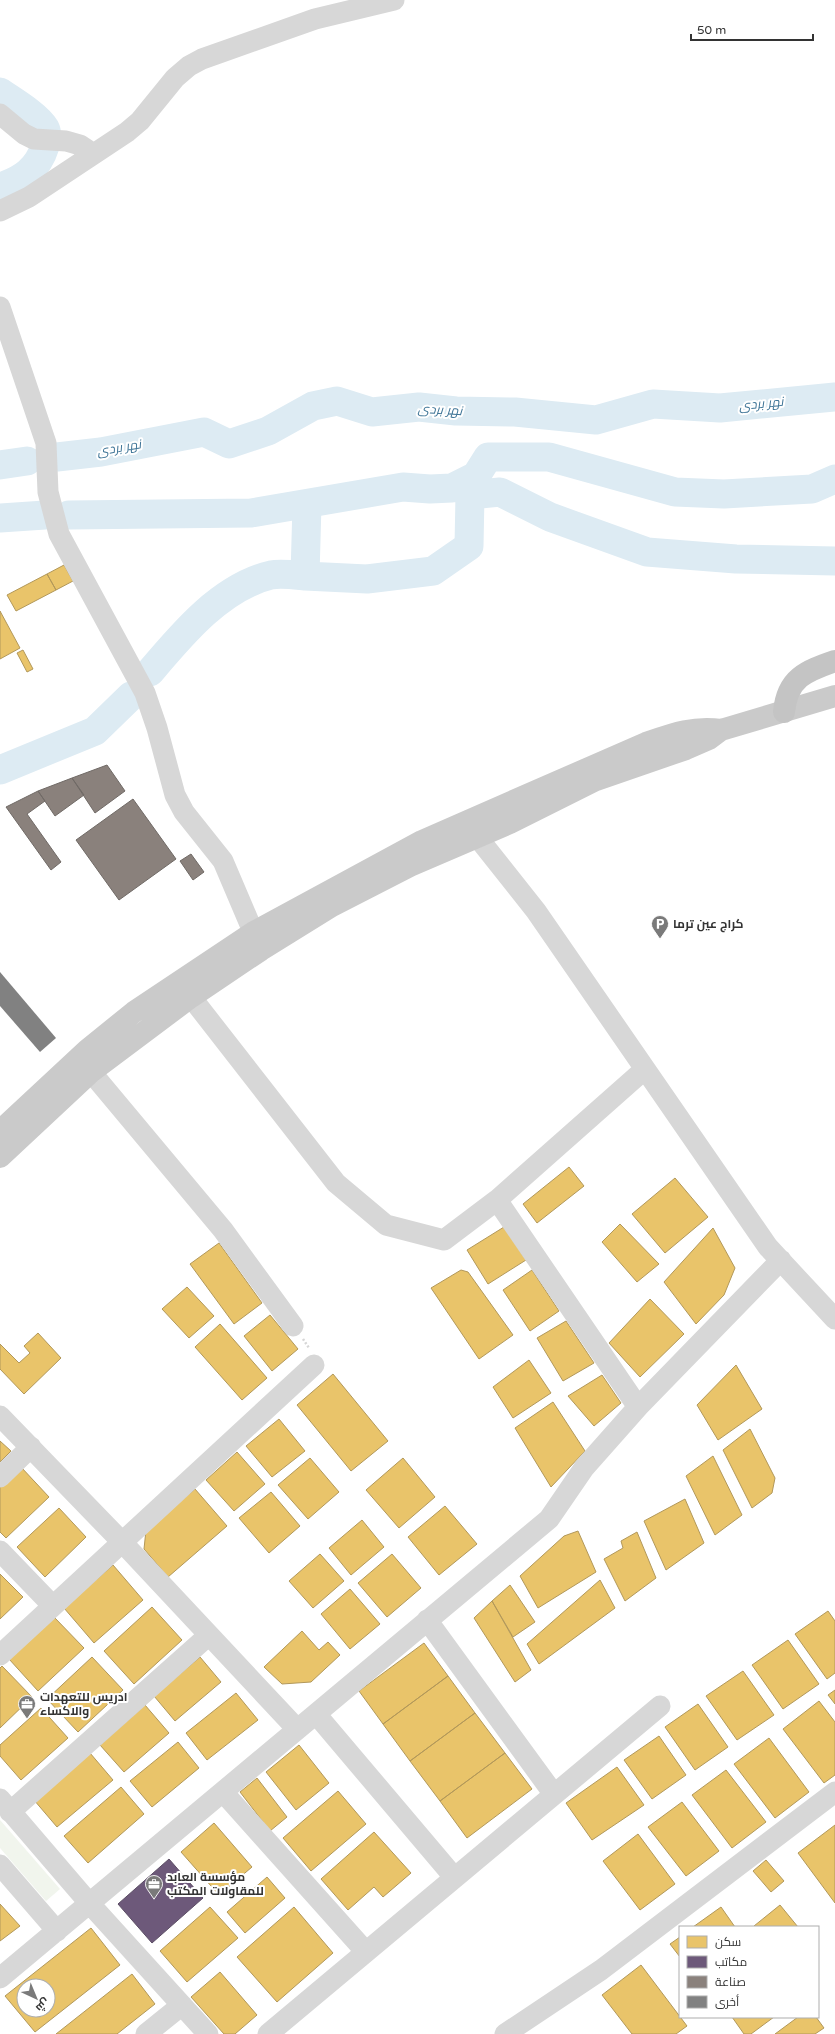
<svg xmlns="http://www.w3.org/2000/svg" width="835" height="2034" viewBox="0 0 835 2034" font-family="'Varela Round',Cairo,sans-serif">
  <rect width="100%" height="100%" fill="#fff"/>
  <path fill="#f1f5ed" d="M0,1820L60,1889L46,1901L0,1848Z"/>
  <path fill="#e9c46a" stroke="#b2985a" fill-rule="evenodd" d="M64,565L73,581L56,590L47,574Z
    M47,574L56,590L16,611L7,595Z
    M0,611L20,648L0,659Z
    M23,650L33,669L27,672L17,653Z
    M569,1167L584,1186L537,1223L523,1204Z
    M675,1178L708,1217L665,1253L632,1214Z
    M620,1224L659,1264L637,1282L602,1242Z
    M504,1227L526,1260L488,1284L467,1250Z
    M713,1228L735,1268L724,1295L696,1324L664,1282Z
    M219,1243L262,1303L234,1324L190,1264Z
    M461,1270L468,1272L513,1335L479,1359L431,1288Z
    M532,1270L559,1311L530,1331L503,1290Z
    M187,1287L214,1316L189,1338L162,1309Z
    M650,1299L684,1334L640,1377L609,1343Z
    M270,1315L298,1349L272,1371L244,1336Z
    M566,1321L594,1363L563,1381L537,1338Z
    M220,1324L267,1378L242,1400L195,1347Z
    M38,1333L61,1358L24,1394L0,1369V1344L19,1363L30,1353L24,1346Z
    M529,1360L551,1393L513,1418L493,1387Z
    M736,1365L762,1409L718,1440L697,1405Z
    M333,1374L388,1441L351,1471L297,1405Z
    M602,1375L621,1403L594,1426L568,1396Z
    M553,1402L585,1451L551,1487L515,1428Z
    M279,1419L305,1451L272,1477L246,1446Z
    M750,1429L775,1478L772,1493L752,1508L723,1450Z
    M0,1441L11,1451L0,1462Z
    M237,1452L265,1484L234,1511L206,1480Z
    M713,1456L742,1515L715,1535L686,1476Z
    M310,1458L339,1492L308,1519L278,1485Z
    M403,1458L435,1497L399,1528L366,1490Z
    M21,1467L49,1497L6,1538L0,1532V1487Z
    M195,1489L227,1526L168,1577L144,1549L146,1530Z
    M271,1492L300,1526L269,1553L239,1518Z
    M685,1499L704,1543L666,1570L644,1521Z
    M445,1506L477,1544L439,1575L408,1537Z
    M59,1508L86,1537L45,1577L17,1547Z
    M362,1520L384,1547L351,1575L329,1548Z
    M578,1531L596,1572L538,1608L520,1576L564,1536Z
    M637,1532L656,1578L625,1601L604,1559L623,1548L621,1541Z
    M320,1554L344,1581L313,1608L289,1581Z
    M392,1554L421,1588L387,1617L358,1583Z
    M113,1565L143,1600L94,1643L64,1608Z
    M0,1574L23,1597L0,1619Z
    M600,1580L615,1608L539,1664L527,1644Z
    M510,1585L535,1622L513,1637L492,1601Z
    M350,1589L380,1624L350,1649L321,1614Z
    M492,1601L531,1670L515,1682L474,1618Z
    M152,1607L182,1640L134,1684L104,1651Z
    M828,1611L835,1621V1673L827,1679L795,1634Z
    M54,1617L84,1648L38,1691L9,1659Z
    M302,1631L319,1650L328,1642L340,1655L311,1682L282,1684L264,1667Z
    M788,1640L819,1684L783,1709L752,1665Z
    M424,1643L448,1676L383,1724L359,1691Z
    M92,1657L123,1690L78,1732L47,1699Z
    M200,1657L221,1682L175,1721L154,1696Z
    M2,1666L32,1697L0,1728V1668Z
    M743,1671L774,1715L737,1740L706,1696Z
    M448,1676L475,1713L410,1761L383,1724Z
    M835,1690V1704L828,1695Z
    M236,1693L258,1720L207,1760L186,1733Z
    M819,1701L835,1722V1775L824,1783L783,1729Z
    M698,1704L728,1747L695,1770L665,1727Z
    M145,1705L169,1733L124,1772L100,1745Z
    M41,1708L68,1738L21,1780L0,1756V1745Z
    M475,1713L505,1753L440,1801L410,1761Z
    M659,1736L686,1775L652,1799L624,1760Z
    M769,1738L809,1792L775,1818L734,1764Z
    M178,1742L199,1768L152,1807L130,1781Z
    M299,1745L329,1783L296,1810L266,1772Z
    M90,1753L113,1780L57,1827L34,1800Z
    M505,1753L532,1789L467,1838L440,1801Z
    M617,1767L644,1805L592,1840L566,1803Z
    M726,1770L766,1822L732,1848L692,1795Z
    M257,1778L287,1817L270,1831L240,1792Z
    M121,1787L144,1814L88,1863L64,1836Z
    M338,1791L366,1824L311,1871L283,1838Z
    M682,1802L719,1851L686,1876L648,1827Z
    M214,1823L252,1867L219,1895L181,1852Z
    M835,1825V1903L798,1853Z
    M374,1832L411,1873L383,1897L374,1887L348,1910L321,1879Z
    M638,1834L675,1884L640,1910L603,1861Z
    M766,1860L784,1881L771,1892L753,1871Z
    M267,1877L285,1898L245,1933L227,1912Z
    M0,1904L20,1926L0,1941Z
    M780,1905L798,1927H755L754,1926Z
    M210,1907L238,1938L187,1982L160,1951Z
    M294,1907L333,1953L277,2002L237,1957Z
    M721,1907L735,1927H693Z
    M91,1928L120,1965L35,2032L5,1996ZM24,1986H48V2010H24Z
    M680,1937V1957L670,1944Z
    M641,1965L687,2026L676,2034H632L602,1995Z
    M220,1972L257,2015L235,2034H224L191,1997Z
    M132,1974L155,2004L117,2034H56Z
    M732,2017H774L751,2034H744Z
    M798,2017H816L824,2028L815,2034H775Z"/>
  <path fill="#6d597a" stroke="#5c4e65" d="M169,1859L203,1898L152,1943L118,1904Z"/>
  <path fill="#8a817c" stroke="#706a66" d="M107,765L125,791L95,813L72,778Z
    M72,778L84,795L55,816L38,791Z
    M38,791L45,801L27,814L61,862L51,870L6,807Z
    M133,799L176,859L119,900L76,840Z
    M191,854L204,872L193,880L180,861Z"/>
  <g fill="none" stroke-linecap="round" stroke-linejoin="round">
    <path stroke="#ddebf3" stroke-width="29" d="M0,92C13,101 37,115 45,128C48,134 47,140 45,146C38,169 22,180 0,187
      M57,457L101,452L204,432L229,444L268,431L313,406L337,401L372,412L419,407L456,411L515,412L596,420L653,404L720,408L835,397
      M0,465L27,461
      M307,504L305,576L367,579L433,571L469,546L470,495L500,492L550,517L647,552L736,559L835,561
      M69,515L251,513L403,487L430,489L452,488L476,476L488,457H549L675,492L724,494L812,489L835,479
      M0,518L45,515
      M150,672C182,634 221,587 271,575C281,573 295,575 305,576
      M0,770L95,731L131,696"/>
  </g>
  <path fill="#818181" d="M0,972L56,1038L40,1052L0,1006Z"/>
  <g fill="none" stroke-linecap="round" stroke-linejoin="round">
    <path stroke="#d6d6d6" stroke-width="2.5" stroke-dasharray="2 2" stroke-linecap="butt" d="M303,1339L309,1348"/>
    <path stroke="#d7d7d7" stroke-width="21" d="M0,114L24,134L34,139L66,141L80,145L92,153
      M0,211L29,197L127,132L140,121L175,78L189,66L202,59L315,19L394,0
      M0,307L46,443L48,492L59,534L145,693L157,728L175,795L184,812L223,861L260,948
      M467,824L536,911L768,1247L835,1319
      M191,997L336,1183L386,1225L444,1240L497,1200
      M91,1072L223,1230L293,1326
      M638,1407L497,1200L645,1069
      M0,1416L122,1542L297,1729
      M0,1477L31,1447
      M0,1551L52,1605
      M427,1620L553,1793
      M0,1655L314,1365
      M316,1714L454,1877
      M223,1792L366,1952
      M0,1799L90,1904L208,2034
      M10,1812L209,1635
      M0,1865L57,1931
      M0,1978L549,1519L584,1468L638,1407L781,1260
      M146,2034L182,2005
      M268,2034L660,1706
      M505,2034L601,1970L835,1792"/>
    <path stroke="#cacaca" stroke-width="22" d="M0,1131L87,1050L134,1012L254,932L422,841L646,743C672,734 693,726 721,730
      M0,1157L91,1072L191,997L261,950L332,906L410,866L510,823L596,780L686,749L709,739L721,730L835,696"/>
    <path stroke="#c4c4c4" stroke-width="22" d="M784,712C787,678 806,671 835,661"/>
  </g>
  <defs>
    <symbol id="parking-pin" viewBox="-11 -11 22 30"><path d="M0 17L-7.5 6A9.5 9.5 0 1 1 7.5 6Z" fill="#7a7a7a" stroke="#fff"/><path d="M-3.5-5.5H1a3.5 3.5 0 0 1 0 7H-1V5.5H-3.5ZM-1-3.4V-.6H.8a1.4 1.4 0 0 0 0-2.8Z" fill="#fff"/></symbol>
    <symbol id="office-pin" viewBox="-11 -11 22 30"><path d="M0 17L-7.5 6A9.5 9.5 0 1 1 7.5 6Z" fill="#7a7a7a" stroke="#fff"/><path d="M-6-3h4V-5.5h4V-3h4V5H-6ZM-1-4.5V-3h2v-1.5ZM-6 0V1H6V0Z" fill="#fff"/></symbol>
  </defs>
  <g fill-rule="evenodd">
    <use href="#parking-pin" x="650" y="914" width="20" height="27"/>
    <use href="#office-pin" x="17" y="1694" width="20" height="27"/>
    <use href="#office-pin" x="144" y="1874" width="20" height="27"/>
  </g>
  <g text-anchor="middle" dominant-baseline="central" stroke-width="4" stroke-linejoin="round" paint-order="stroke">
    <g font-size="12" font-weight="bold" fill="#333" stroke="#fff" text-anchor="start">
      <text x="673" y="924">كراج عين ترما</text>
      <text x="40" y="1697">ادريس للتعهدات<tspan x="40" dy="14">والاكساء</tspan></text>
      <text x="167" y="1877">مؤسسة العابد<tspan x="167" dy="14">للمقاولات المكتب</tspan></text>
    </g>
    <g font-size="13" font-style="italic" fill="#3f7597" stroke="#fff">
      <text transform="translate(761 404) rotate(-6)">نهر بردى</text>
      <text transform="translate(440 410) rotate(3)">نهر بردى</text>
      <text transform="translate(119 448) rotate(-10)">نهر بردى</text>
    </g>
  </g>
  <rect x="679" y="1926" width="140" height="92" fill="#ffffff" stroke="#adadad"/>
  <rect x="687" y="1936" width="20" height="12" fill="#e9c46a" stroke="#adadad"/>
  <text x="715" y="1946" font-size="12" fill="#333333">سكن</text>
  <rect x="687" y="1956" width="20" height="12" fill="#6d597a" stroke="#adadad"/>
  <text x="715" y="1966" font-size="12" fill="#333333">مكاتب</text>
  <rect x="687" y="1976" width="20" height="12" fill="#8a817c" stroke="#adadad"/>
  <text x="715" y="1986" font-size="12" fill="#333333">صناعة</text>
  <rect x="687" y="1996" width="20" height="12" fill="#818181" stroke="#adadad"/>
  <text x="715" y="2006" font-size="12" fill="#333333">أخرى</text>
  <g transform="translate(36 1998) rotate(136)"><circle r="19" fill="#ffffff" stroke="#adadad"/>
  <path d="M0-3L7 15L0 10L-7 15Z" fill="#7a7a7a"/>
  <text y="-6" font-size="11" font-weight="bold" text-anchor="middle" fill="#333333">ش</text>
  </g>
  <path d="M691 34v6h122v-6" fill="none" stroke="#333333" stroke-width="2"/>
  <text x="697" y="34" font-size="12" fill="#333333" stroke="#ffffff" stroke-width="3" paint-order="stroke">50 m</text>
</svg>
